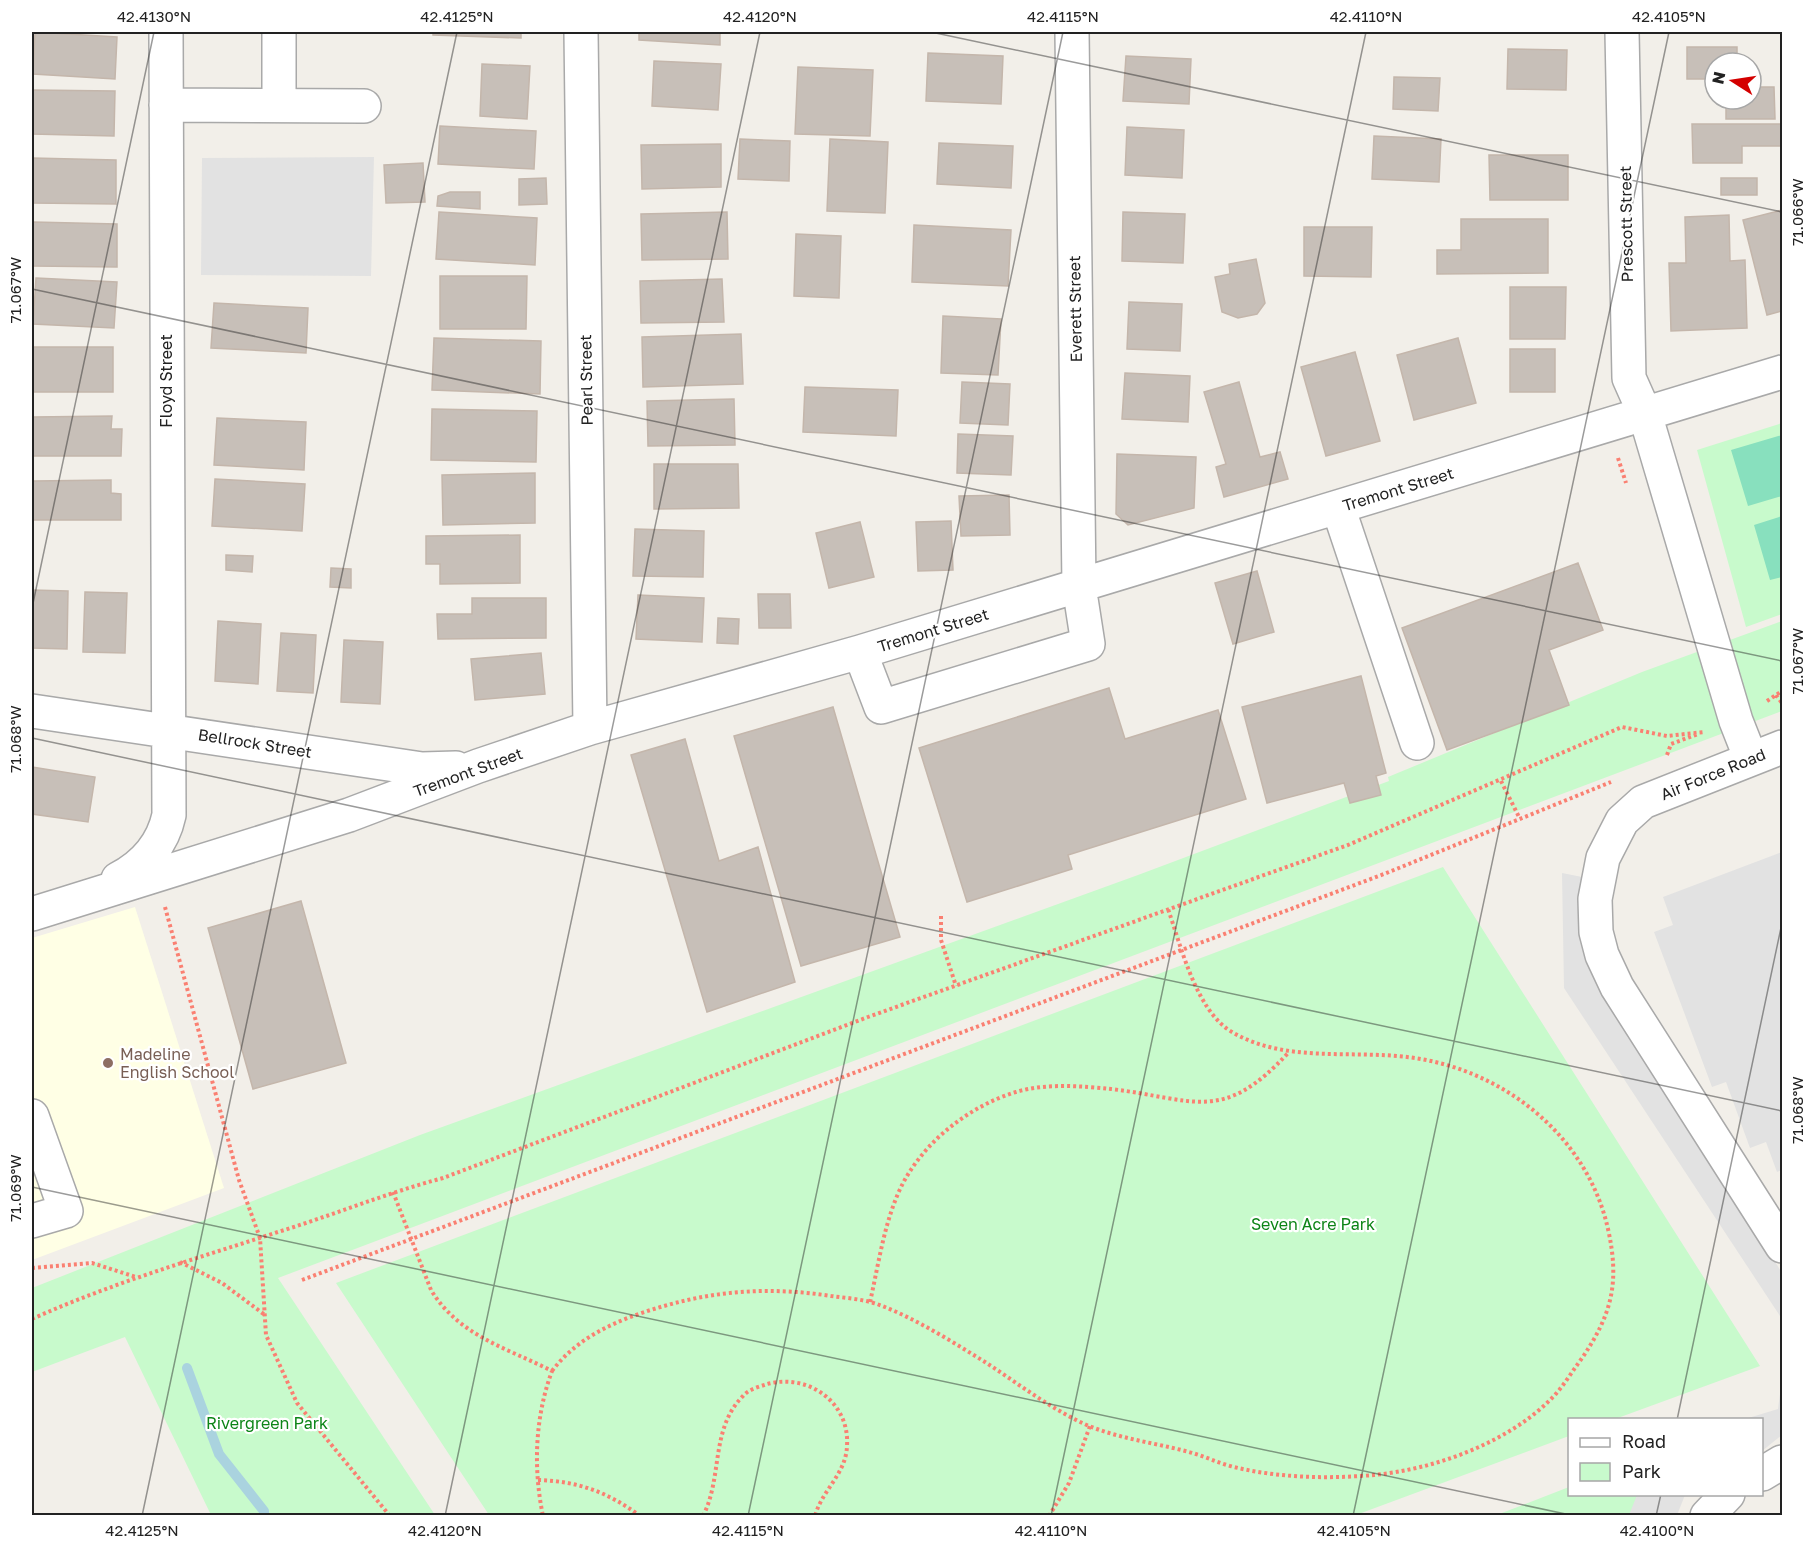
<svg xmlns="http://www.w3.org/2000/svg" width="1814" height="1547" viewBox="0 0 1814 1547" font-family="'Golos Text',sans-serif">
  <rect width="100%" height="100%" fill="#f2efe9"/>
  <path fill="#ffffe5" d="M135,907L224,1188L32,1260V938Z"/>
  <path fill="#c8facc" d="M1782,423V614L1746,627L1697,450Z
    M1782,621V711L278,1278L435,1515H211L125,1337L32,1372V1288L420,1135L1138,875L1389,781L1388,777L1642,672Z
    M1443,867L1760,1366L1615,1419L1570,1420L1569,1436L1356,1515H489L336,1283Z
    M1569,1487L1570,1494L1643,1495L1635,1515L1494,1516Z"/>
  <path fill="#88e0be" d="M1782,435V496L1748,506L1731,450Z
    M1782,516V577L1770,580L1754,525Z"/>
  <path fill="#e2e2e2" d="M374,157L371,276L201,275L202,158Z
    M1782,852V1170L1777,1172L1766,1142L1750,1148L1726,1082L1712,1087L1654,932L1673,925L1663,897Z
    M1562,873L1582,877L1591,967L1782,1273V1319L1564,988Z
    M1782,1379V1435L1762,1451V1420L1745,1419L1778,1409Z
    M1637,1495V1494L1685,1495L1677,1515H1629Z"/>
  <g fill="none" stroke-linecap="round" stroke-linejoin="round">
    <path stroke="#aad3df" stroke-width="10" d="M187,1368L219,1454L264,1511V1516"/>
  </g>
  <path fill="#c7bfb8" stroke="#c4b6ab" stroke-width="1.5" d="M35,32L117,37L115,79L33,74Z
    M433,32H521V38L433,35Z
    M639,32H720V45L639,40Z
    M1687,47H1737V63H1715V79H1687Z
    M1508,49L1567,50L1566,90L1507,89Z
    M928,53L1003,56L1001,104L926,101Z
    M1126,56L1191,59L1189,104L1123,101Z
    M654,61L721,64L718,110L652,106Z
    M482,64L530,66L527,119L480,116Z
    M798,67L873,70L870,136L795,134Z
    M1394,77L1440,78L1438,111L1393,109Z
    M1751,87H1774L1775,119H1726V99H1751Z
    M32,90L115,91L114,136L32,134Z
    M1692,124H1781V146H1742V163H1693Z
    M440,126L536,131L534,169L438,164Z
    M1127,127L1184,130L1182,178L1125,175Z
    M1374,136L1441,139L1439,182L1372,179Z
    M740,139L790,141L789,181L738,179Z
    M830,139L888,142L885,213L827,211Z
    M939,143L1013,146L1011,188L937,184Z
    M721,144V187L642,189L641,145Z
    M1489,155H1568V200H1490Z
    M32,158L116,160V204L32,203Z
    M423,163L425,202L386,203L384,165Z
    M546,178L547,204L519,205V179Z
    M1721,178H1757V195H1721Z
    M450,192H480V209L437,206L438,196Z
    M1782,210V311L1767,315L1743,220Z
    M439,212L537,218L535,265L436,259Z
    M727,212L728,259L642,260L641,214Z
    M1123,212L1185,214L1183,263L1122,261Z
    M1729,215L1730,261L1745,260L1747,328L1671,331L1669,263H1686L1685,217Z
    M1461,219H1548V273L1437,274V250H1461Z
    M33,222L117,224V267L33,266Z
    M914,225L1011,230L1008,286L912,282Z
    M1304,227H1372L1371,277L1304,276Z
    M796,234L841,236L839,298L794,296Z
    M1256,259L1265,303L1257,314L1238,318L1222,312L1215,277L1230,274L1229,264Z
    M440,276H527L526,329H440Z
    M36,278L117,282L114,328L33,324Z
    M722,279L724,322L641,323L640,281Z
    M1510,287H1566L1565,339H1510Z
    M1129,302L1182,304L1180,351L1127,349Z
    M214,303L308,308L306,353L211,348Z
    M943,316L1001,319L998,375L941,373Z
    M741,334L743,384L643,387L642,337Z
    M434,338L541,341L540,394L432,390Z
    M1458,338L1476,403L1414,420L1397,355Z
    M32,347H113V392H32Z
    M1510,349H1555V392H1510Z
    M1355,352L1380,441L1326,456L1301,367Z
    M1125,373L1190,376L1188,422L1122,419Z
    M962,382L1010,384L1008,425L960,423Z
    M1239,382L1260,457L1280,452L1288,479L1224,497L1216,467L1226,464L1204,392Z
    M805,387L898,390L896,436L803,432Z
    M734,399L735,445L648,446L647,401Z
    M432,409L537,411L536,462L431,460Z
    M112,416L111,429H122L121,456H33V417Z
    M217,418L306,422L304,470L214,465Z
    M958,434L1013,436L1011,475L957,473Z
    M1117,454L1196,457L1194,508L1128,525L1116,514Z
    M654,464H738L739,508L654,509Z
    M535,473V523L443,525L442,475Z
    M215,479L305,484L302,531L212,526Z
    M111,480V493L121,494V520H33V481Z
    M1009,495L1010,535L961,536L959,496Z
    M951,521L953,570L918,571L916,522Z
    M860,522L874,577L829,588L816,533Z
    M635,529L704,531L703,577L633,576Z
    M520,535V583L440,584V564H426V536Z
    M226,555L253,556L252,572L226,570Z
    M1578,563L1603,630L1549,650L1569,705L1447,750L1402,628Z
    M331,568L351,569V588L330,587Z
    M1257,571L1274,632L1233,644L1215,583Z
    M32,590L68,591L67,649L32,648Z
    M85,592L127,593L125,653L83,652Z
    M758,594H790L791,628H759Z
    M638,595L704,598L702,642L636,639Z
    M472,598H546V638L438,639L437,614H472Z
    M718,618L739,619L738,644L717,643Z
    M218,621L261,624L258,684L215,681Z
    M281,633L316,635L313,693L277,691Z
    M344,640L383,642L380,704L341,702Z
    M541,653L545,694L475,700L471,659Z
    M1361,676L1386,773L1376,776L1381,795L1350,803L1344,783L1267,803L1242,707Z
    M1109,688L1125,739L1218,710L1246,799L1068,855L1072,869L967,902L919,748Z
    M833,707L900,937L801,966L734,736Z
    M685,739L719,861L758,847L795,982L707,1012L631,755Z
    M32,767L95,777L88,822L32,814Z
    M301,901L346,1063L253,1089L208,928Z"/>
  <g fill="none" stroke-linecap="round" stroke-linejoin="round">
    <defs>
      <path id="minor" d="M279,32V105
        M581,32L590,728
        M1622,32L1629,378L1645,414L1736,721L1751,759
        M166,105L364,106
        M1338,507L1417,743
        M860,652L881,707L1088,644L1079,586L1072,32
        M32,711L422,769L456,768
        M1782,747L1643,802L1622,821L1603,858L1595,899L1596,932L1602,955L1617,987L1782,1246
        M118,879C145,865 163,843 169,815L166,32
        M32,914L349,815L478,766L590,728L860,652L1782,372
        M32,1116L66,1211L32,1221
        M1762,1474L1782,1462
        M1707,1516L1728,1494"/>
    </defs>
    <use href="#minor" stroke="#a9a9a9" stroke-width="36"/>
    <path stroke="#fa8072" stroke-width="4" stroke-dasharray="3 3" stroke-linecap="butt" d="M1618,458L1626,483
      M1776,695L1782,703
      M1767,701L1782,691
      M1667,755L1671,744L1698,734
      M1501,781L1519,817
      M165,907L239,1180L260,1238L266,1335L297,1403L390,1516
      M941,916V940L956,986
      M393,1192L431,1290C459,1336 507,1348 552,1371C535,1417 533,1468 543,1516
      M180,1262L222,1283L265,1315
      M32,1268L92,1263L136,1277
      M302,1280L1384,874L1611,782
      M870,1302C878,1267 883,1230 897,1196C917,1147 966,1107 1016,1092C1045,1083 1082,1086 1111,1089C1195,1099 1222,1125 1289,1052
      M32,1319C112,1283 195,1259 278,1232C333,1215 387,1193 443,1178L868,1017L1348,845L1622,727L1667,736L1704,732
      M552,1371C579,1335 622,1318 664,1306C720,1290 773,1287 831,1296C846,1298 862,1299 877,1304C915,1318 951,1341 985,1362C1019,1384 1052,1410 1089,1426C1121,1439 1156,1443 1189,1452C1204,1456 1218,1463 1234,1467C1279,1478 1327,1479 1374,1475C1435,1469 1508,1443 1552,1398C1563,1387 1571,1373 1580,1361C1612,1315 1620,1283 1608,1229C1587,1135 1502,1068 1407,1057C1348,1050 1285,1063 1232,1032C1196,1011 1181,946 1168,909
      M538,1480C577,1481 608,1492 640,1516
      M703,1516C723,1477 710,1429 743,1396C749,1389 759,1387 767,1384C808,1373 850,1402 847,1446C846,1474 822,1490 815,1516
      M1049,1516L1069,1483L1090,1426"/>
    <use href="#minor" stroke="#fff" stroke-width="33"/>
  </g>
  <path fill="none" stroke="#222" stroke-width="1.5" stroke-opacity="0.45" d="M931,32L1782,212M32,289L1782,661M32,608L154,32M32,738L1782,1111M32,1187L1575,1516M1677,1420L1782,923M142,1516L457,32M445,1516L760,32M748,1516L1063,32M1051,1516L1366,32M1353,1516L1669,32M1656,1516L1661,1494"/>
  <circle fill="#8d6e63" stroke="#fff" stroke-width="2" cx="108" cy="1063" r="6"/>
  <g text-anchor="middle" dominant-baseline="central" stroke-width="4.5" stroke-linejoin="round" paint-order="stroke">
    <g font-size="16" fill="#222" stroke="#fff">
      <text transform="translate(1626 224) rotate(-91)">Prescott Street</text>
      <text transform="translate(1075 309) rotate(-91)">Everett Street</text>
      <text transform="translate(586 380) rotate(-91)">Pearl Street</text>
      <text transform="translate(166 381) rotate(-90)">Floyd Street</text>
      <text transform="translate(1398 489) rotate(-17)">Tremont Street</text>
      <text transform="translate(933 630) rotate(-17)">Tremont Street</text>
      <text transform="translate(255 743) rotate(9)">Bellrock Street</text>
      <text transform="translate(468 772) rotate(-20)">Tremont Street</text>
      <text transform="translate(1713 774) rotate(-22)">Air Force Road</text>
    </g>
    <g font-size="16" fill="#785e54" stroke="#fff" text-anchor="start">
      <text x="120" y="1054">Madeline<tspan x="120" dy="18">English School</tspan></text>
    </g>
    <g font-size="16" fill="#0c8416" stroke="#fff">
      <text x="1313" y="1224">Seven Acre Park</text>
      <text x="267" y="1423">Rivergreen Park</text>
    </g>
  </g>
  <rect width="1814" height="1547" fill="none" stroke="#ffffff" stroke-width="66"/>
  <rect x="1568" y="1418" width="195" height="78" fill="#ffffff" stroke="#a7a7a7" stroke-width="1.5"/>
  <rect x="1580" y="1438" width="30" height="9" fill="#ffffff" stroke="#a7a7a7" stroke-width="1.5"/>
  <text x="1622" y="1448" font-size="18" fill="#222222">Road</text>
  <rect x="1580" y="1463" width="30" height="18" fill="#c8facc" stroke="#a7a7a7" stroke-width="1.5"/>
  <text x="1622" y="1478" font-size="18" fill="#222222">Park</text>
  <g transform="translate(1733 81) rotate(282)"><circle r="28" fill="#ffffff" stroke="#a7a7a7" stroke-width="1.5"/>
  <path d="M0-4.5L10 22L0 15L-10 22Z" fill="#d40000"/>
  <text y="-9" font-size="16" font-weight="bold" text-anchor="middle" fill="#222222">N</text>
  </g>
  <rect x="33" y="33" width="1748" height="1481" fill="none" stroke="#222" stroke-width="2"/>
  <g font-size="15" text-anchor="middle" fill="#222">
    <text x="154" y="22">42.4130°N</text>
    <text x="457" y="22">42.4125°N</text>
    <text x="760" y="22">42.4120°N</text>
    <text x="1063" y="22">42.4115°N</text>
    <text x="1366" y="22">42.4110°N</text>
    <text x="1669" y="22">42.4105°N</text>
    <text transform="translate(1798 212) rotate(-90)" y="5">71.066°W</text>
    <text transform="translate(16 290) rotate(-90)" y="5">71.067°W</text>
    <text transform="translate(1798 661) rotate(-90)" y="5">71.067°W</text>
    <text transform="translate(16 739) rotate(-90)" y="5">71.068°W</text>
    <text transform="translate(1798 1110) rotate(-90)" y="5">71.068°W</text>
    <text transform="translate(16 1188) rotate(-90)" y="5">71.069°W</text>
    <text x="142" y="1536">42.4125°N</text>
    <text x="445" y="1536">42.4120°N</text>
    <text x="748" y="1536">42.4115°N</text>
    <text x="1051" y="1536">42.4110°N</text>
    <text x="1354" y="1536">42.4105°N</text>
    <text x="1657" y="1536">42.4100°N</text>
  </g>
</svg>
